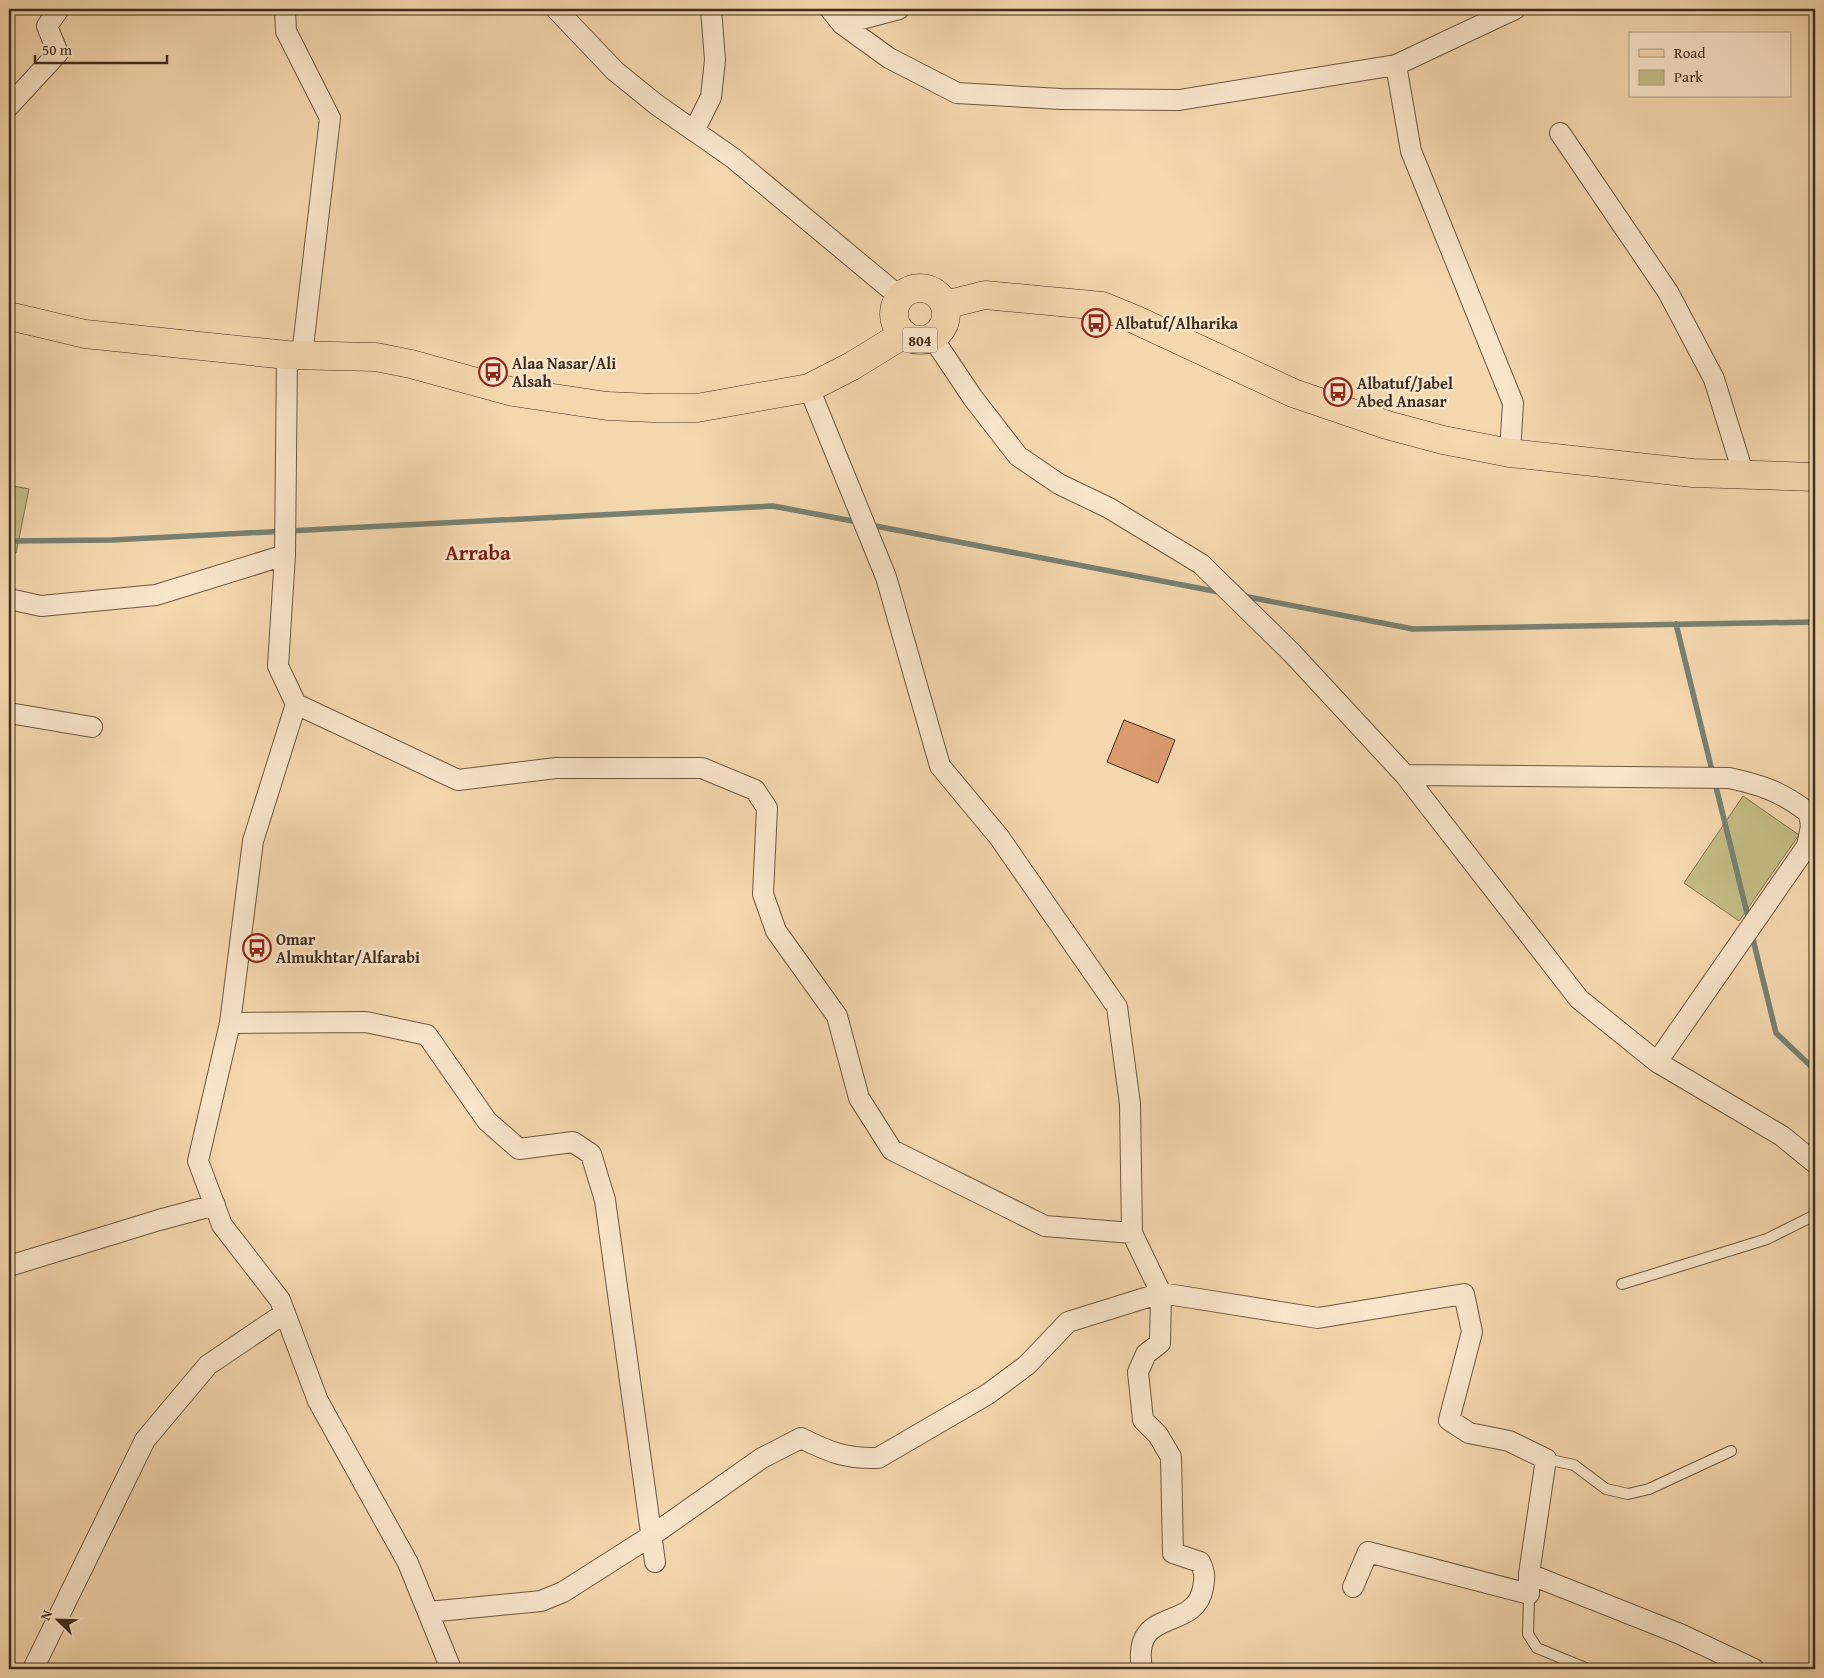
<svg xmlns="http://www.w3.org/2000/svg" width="1824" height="1678" viewBox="0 0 1824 1678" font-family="'Gentium Book Plus',serif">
  <rect width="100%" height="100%" fill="#f5d7ae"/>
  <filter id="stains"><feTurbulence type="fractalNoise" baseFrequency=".004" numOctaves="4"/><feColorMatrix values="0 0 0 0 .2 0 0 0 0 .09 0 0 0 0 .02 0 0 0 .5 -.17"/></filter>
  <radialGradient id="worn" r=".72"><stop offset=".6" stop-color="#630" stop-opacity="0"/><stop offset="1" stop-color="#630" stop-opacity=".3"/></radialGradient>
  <path fill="#c4bc85" stroke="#827451" d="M9,485L29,489L16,553L9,551Z
    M1743,796L1799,835L1739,921L1684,883Z"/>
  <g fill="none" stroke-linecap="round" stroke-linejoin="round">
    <path stroke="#778172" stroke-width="5.5" d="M870,525L1219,592
      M9,541L112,540L773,506L858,522
      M1243,596L1413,629L1815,622
      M1676,624L1749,921
      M1752,935L1776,1033L1815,1070"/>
  </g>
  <path fill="#d99b6f" stroke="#3f2c1d" d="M1124,720L1175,740L1158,783L1107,762Z"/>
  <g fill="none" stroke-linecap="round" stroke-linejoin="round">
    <defs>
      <path id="lane" d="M1622,1284L1767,1239L1815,1215
        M1546,1459L1574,1465L1606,1489L1628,1494L1649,1489L1731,1451
        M1529,1594L1528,1634L1537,1648L1588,1669"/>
      <path id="street" d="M285,9L286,31L330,118L302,355
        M556,9L615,71L657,105L733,158L900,297
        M830,9L842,24L889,58L957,93L1061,99L1179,100L1396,65L1515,9
        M842,24L899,9
        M1396,65L1411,151L1513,403L1510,453
        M9,106L58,53L47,26L59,9
        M694,131L711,97L715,60L711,9
        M1560,133L1668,292L1714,379L1744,476
        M932,337L973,398L1018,456L1059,484L1109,508L1201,564L1291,652L1405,775L1579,999L1657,1062L1782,1136L1815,1163
        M287,355L285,555L278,666L296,704L253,841L230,1023L198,1161L222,1225L280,1300L318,1401L408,1563L451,1669
        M809,388L886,577L940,766L999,837L1117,1007L1130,1104L1132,1233L1161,1293L1160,1343L1146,1354L1138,1372L1143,1420L1158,1435L1171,1457L1173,1553L1200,1562C1205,1573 1205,1577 1203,1588C1195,1633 1131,1605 1142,1669
        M9,599L41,606L156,595L285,555
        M296,704L458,780L556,768H702L755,790L767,808L763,894L776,931L837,1016L859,1098L892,1150L1045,1226L1132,1233
        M9,713L92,727
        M1405,775L1729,778C1762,785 1782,792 1809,813L1811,826L1807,846L1657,1062
        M230,1023L366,1022L427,1035L487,1121L519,1149L573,1142L591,1154L605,1200L655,1562
        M9,1266L159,1220L215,1205
        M1529,1574L1680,1634L1754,1669
        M428,1612L541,1601L563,1592L651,1536L762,1458L801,1438C829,1452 846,1459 878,1458L988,1394L1027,1365L1068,1322L1161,1293L1318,1318L1464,1294L1472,1332L1449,1420L1469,1433L1509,1441L1546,1459L1529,1574V1594L1368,1552L1353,1587
        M33,1669L145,1440L208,1365L285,1313"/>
      <path id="primary" d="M894 314a26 26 0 1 1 52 0a26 26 0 1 1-52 0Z
        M945,305L985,295L1102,306L1134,319L1293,393L1387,425L1443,440L1510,453L1693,473L1815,477
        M9,316L85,334L287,355L376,357L411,364L513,392L607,406L653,408H697L809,388L852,366L904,334"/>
    </defs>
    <use href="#lane" stroke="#6c5741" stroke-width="12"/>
    <use href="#street" stroke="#6c5741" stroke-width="22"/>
    <use href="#primary" stroke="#3f2c1d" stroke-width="29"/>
    <use href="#lane" stroke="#f8e5ca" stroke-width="10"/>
    <use href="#street" stroke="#f8e5ca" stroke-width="20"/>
    <use href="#primary" stroke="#f5d7ae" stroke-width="28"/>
  </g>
  <defs>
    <symbol id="bus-ring" viewBox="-11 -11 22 22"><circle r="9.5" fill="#f8e5ca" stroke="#8f2418" stroke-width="1.5"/><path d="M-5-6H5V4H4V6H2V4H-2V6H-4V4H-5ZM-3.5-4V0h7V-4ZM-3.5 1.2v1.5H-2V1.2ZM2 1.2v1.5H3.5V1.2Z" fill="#8f2418"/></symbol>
  </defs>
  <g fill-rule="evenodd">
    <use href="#bus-ring" x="1080" y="307" width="32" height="32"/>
    <use href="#bus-ring" x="477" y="356" width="32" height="32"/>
    <use href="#bus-ring" x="1322" y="376" width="32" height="32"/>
    <use href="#bus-ring" x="241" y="932" width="32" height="32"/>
  </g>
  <g text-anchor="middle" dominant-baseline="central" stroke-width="5" stroke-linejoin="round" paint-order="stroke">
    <rect fill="#f8e5ca" stroke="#766451" stroke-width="1" x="902.5" y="327.5" width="35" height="25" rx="4"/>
    <g font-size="15" font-weight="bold" fill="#3f2c1d">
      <text x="920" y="340">804</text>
    </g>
    <g font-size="16" font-weight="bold" fill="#3f2c1d" stroke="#f8e5ca" text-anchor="start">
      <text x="1115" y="323">Albatuf/Alharika</text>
      <text x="512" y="363">Alaa Nasar/Ali<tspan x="512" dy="18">Alsah</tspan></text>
      <text x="1357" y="383">Albatuf/Jabel<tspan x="1357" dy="18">Abed Anasar</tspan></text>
      <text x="276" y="939">Omar<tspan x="276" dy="18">Almukhtar/Alfarabi</tspan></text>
    </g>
    <g font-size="21" font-weight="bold" fill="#7a1f14" stroke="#f8e5ca">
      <text x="478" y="552">Arraba</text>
    </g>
  </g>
  <rect width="1824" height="1678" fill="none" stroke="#f5d7ae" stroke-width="30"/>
  <rect x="10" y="10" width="1804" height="1658" fill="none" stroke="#3f2c1d" stroke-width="2.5"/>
  <rect x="15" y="15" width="1794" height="1648" fill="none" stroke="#3f2c1d"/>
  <rect x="1629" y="32" width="162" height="65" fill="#f8e5ca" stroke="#ae9b85"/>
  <rect x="1639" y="49" width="25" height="8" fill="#f5d7ae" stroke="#ae9b85"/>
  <text x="1674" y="58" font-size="15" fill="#3f2c1d">Road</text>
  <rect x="1639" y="70" width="25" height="15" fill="#c4bc85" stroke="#ae9b85"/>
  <text x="1674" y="82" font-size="15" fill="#3f2c1d">Park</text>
  <g transform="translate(58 1620) rotate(293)" stroke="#f8e5ca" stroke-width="4" paint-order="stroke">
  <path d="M0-4L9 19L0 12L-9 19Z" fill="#3f2c1d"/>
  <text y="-8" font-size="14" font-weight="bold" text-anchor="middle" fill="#3f2c1d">N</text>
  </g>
  <path d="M35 55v8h132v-8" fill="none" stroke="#3f2c1d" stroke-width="2.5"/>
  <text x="42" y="55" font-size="15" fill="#3f2c1d" stroke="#f8e5ca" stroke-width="4" paint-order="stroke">50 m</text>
  <rect width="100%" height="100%" filter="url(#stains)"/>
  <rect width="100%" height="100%" fill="url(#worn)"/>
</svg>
